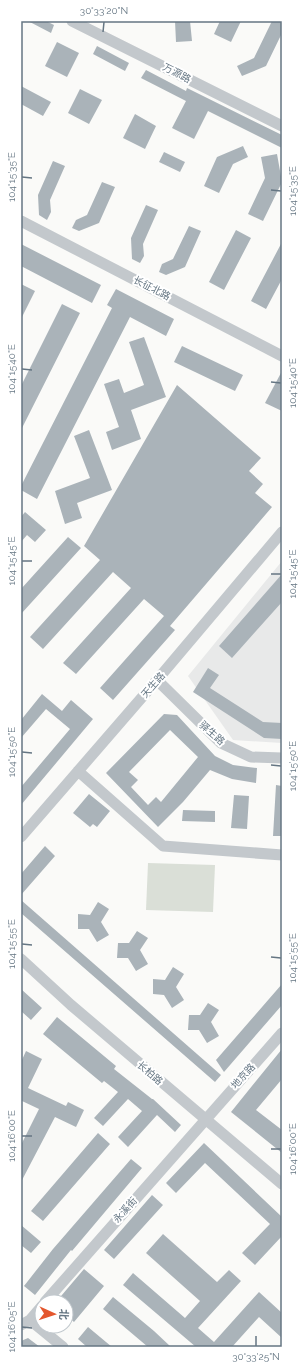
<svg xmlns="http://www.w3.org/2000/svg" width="303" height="1368" viewBox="0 0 303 1368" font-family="Raleway,'Noto Sans SC',sans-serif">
  <rect width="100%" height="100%" fill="#fafaf8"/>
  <path fill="#e8e9e9" d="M282,561V743L233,740L188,676Z"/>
  <path fill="#dadfd7" d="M148,863L215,865L213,912L146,910Z"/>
  <path fill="#aab3b9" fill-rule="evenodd" d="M28,21H46L54,25L51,33Z
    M175,21H190L192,41L176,42Z
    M220,21H241L231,42L214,34Z
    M272,21H282V33L266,66L242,76L237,66L254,58Z
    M57,42L79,53L67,77L45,66Z
    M97,46L129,63L125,71L93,54Z
    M146,70L186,91L187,88L282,135V148L208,111L194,139L172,128L186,101L141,78Z
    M21,86L51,102L43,116L21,104Z
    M80,89L102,100L89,124L68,113Z
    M135,114L156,126L145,149L123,138Z
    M243,146L248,157L233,164L219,193L204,186L217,157Z
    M164,152L185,162L180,172L159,162Z
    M277,154L282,182L263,221L248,214L265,178L261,157Z
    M53,161L65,166L50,200L51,212L47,220L39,215L38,195Z
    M102,182L115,187L99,223L79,231L72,228L76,220L87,215Z
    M146,205L158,210L143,244L144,256L140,263L132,259L131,238Z
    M189,226L201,231L185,267L166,275L159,272L162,264L173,259Z
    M236,230L251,238L224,290L209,282Z
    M282,242V279L266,309L251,301Z
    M21,244L101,285L92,303L21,266Z
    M21,284L35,291L21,319Z
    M116,289L174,319L166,336L130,317L37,499L21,490V486L112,308L107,305Z
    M62,304L80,313L21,430V386Z
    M144,337L166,397L131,410L141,439L112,450L106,432L119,427L104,384L119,379L124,393L144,385L129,342Z
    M182,346L243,375L235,391L174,362Z
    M282,371V411L265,403Z
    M177,385L261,458L249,471L263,484L255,493L272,507L170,626L175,630L113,700L100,688L164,616L144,599L76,674L63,663L131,588L113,572L43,649L30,637L100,560L84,546Z
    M89,430L112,490L77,503L82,518L65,524L55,491L90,478L74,436Z
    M25,512L46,530L35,542L27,535L21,542V517Z
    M68,537L81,548L21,614V589Z
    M282,574V602L232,658L219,646Z
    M208,668L219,675L210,688L263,722L282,723V739L264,738L193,692Z
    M42,694L62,711L71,700L93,719L21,805V787L70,729L46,709L21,738V720Z
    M164,714L177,715L215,756L233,765L257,768L256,783L232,779L210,770L183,802L158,827L106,773ZM170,730L198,757L161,802L156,797L148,805L131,787L138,780L129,772Z
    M276,785L282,786V836H273Z
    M89,794L110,811L97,827L93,824L90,827L73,813Z
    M234,795L249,796L247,829L231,828Z
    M183,810L215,811V822L182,821Z
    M45,846L55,856L21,895V874Z
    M21,900L221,1075L215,1082L21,913Z
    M98,902L109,909L101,922L109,935L97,942L89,929H78V914L90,915Z
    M137,931L148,938L140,950L148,964L136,971L128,958H117L118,943H129Z
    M173,967L184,974L176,987L184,1000L172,1008L164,995L153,994V979L165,980Z
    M282,984V1005L224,1072L216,1060Z
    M21,989L42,1008L31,1020L21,1011Z
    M208,1003L219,1010L211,1022L219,1036L207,1043L199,1030H188L189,1015H200Z
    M57,1017L116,1066L114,1069L152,1099H153L181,1125L175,1132L157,1115L128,1147L118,1137L142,1111L128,1099L103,1126L94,1118L118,1092L104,1081L102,1083L43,1034Z
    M282,1049V1079L256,1110L282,1130V1153L231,1112Z
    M26,1051L42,1059L28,1088L66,1106L68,1102L84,1110L76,1127L55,1117L21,1182V1145L39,1109L22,1101L21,1104V1062Z
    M98,1133L110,1144L43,1221L31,1211Z
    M204,1143L282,1217V1236L255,1265L242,1253L270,1224L205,1163L176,1193L166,1183Z
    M131,1159L142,1168L72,1251L71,1250L35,1295L24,1286L53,1249Z
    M152,1195L163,1205L114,1259L104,1250Z
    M21,1225L41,1242L31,1253L21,1245Z
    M163,1234L217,1282L229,1270L241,1281L198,1328L214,1342L259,1292L282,1313V1338L259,1317L232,1347H196L123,1285L133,1273L185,1318L200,1301L146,1253Z
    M84,1269L104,1286L74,1322L66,1315V1302H56Z
    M113,1297L154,1331L171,1347H148L103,1309Z
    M88,1327L112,1347H87L78,1339Z
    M28,1338L40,1347H21V1341Z"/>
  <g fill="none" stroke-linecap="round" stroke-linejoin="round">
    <path stroke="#c3c8cc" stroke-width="11" d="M72,21L282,126
      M21,221L282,356
      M157,680L221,743L251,757L282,758
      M78,771L163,846L282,855
      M21,837L157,680L282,532
      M21,959L71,1005L282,1184
      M45,1302L282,1033
      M30,1320L63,1347
      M21,1325L30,1320L42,1306"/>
  </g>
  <path fill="none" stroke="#657683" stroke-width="1.5" d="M103,32L104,22M22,177L32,178M271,190L281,191M22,369L32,370M271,382L281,383M22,561H32M271,574H281M22,752L32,753M271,765L281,766M22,944L32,945M271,957L281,958M22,1136H32M271,1149H281M22,1327L32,1328M256,1346V1336"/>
  <g text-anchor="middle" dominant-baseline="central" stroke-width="4" stroke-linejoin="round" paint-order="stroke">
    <g font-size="10" fill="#657683" stroke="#fff">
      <text transform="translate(177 73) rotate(27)">万源路</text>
      <text transform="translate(152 288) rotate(27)">长征北路</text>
      <text transform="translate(153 685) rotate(-49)">天生路</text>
      <text transform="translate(212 733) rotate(41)">驿生路</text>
      <text transform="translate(150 1073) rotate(40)">长柏路</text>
      <text transform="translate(243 1076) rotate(-48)">地京路</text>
      <text transform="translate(125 1210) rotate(-49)">永溪街</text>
    </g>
  </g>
  <rect width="303" height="1368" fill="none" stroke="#ffffff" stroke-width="44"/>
  <g transform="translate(54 1314) rotate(93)"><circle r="19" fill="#ffffff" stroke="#c1c8cd"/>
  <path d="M0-3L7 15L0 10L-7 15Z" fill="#e4572e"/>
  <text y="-6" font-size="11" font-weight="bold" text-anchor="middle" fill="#657683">北</text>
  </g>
  <rect x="22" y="22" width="259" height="1324" fill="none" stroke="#657683" stroke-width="1.5"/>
  <g font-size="10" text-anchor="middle" fill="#657683">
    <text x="104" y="14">30°33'20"N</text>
    <text transform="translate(11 177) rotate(-90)" y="4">104°15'35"E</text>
    <text transform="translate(292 191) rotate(-90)" y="4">104°15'35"E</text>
    <text transform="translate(11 369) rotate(-90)" y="4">104°15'40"E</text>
    <text transform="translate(292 383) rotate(-90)" y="4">104°15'40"E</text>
    <text transform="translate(11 561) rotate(-90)" y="4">104°15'45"E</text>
    <text transform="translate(292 574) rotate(-90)" y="4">104°15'45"E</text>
    <text transform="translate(11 752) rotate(-90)" y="4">104°15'50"E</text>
    <text transform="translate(292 766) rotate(-90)" y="4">104°15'50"E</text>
    <text transform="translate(11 944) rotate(-90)" y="4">104°15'55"E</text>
    <text transform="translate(292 958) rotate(-90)" y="4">104°15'55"E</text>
    <text transform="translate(11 1136) rotate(-90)" y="4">104°16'00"E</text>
    <text transform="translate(292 1149) rotate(-90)" y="4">104°16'00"E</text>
    <text transform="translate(11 1327) rotate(-90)" y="4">104°16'05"E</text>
    <text x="256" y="1360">30°33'25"N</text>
  </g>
</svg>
